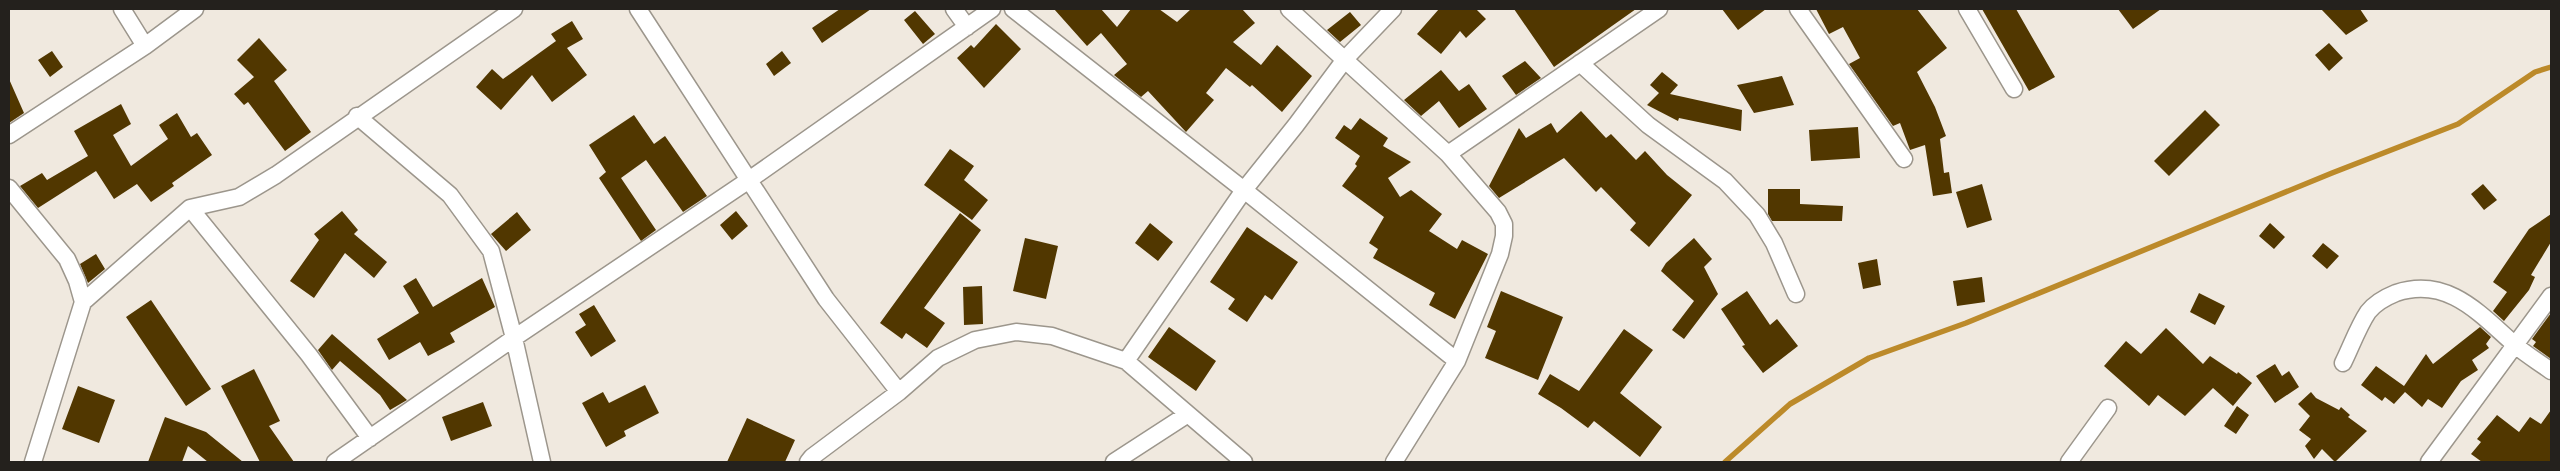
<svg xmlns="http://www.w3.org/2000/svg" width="2560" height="471" viewBox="0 0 2560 471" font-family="'Work Sans',sans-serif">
  <rect width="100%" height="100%" fill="#f0e9df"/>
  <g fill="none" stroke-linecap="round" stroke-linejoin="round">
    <path stroke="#bc8a2a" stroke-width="5.5" d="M1725,462L1790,404L1869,358L1966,323L2332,173L2458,124L2535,72L2551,67"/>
  </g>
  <path fill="#513700" d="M840,9H871L822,43L812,28Z
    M1054,9H1101L1117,27L1131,9H1159L1177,22L1191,9H1242L1255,23L1233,42L1261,65L1277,45L1312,76L1282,112L1252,85L1250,87L1226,68L1206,93L1214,100L1186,132L1148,91L1141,97L1114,75L1127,64L1101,33L1087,46Z
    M1439,9H1476L1486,19L1466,38L1460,31L1441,54L1417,34Z
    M1514,9H1636L1554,67Z
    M1722,9H1766L1738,30Z
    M1816,9H1917L1947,48L1917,72L1935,107L1946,136L1940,139L1944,173L1949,172L1952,193L1933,196L1925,145L1910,150L1900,123L1893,126L1849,64L1860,58L1843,27L1829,34Z
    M1982,9H2016L2055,77L2029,91Z
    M2118,9H2161L2133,29Z
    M2321,9H2360L2368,21L2346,35Z
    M915,11L935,34L923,44L904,20Z
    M1350,12L1361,25L1340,42L1327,30Z
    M572,21L583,39L567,48L587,75L552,102L532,75L501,110L476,87L492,69L503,79L556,41L551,34Z
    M996,24L1021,49L984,88L957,58L971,45L974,48Z
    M259,38L287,70L274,81L311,132L285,151L248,102L244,105L234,94L254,77L237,60Z
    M2329,43L2343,58L2329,71L2315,55Z
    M52,51L63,67L50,77L38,60Z
    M782,51L791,63L774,76L766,64Z
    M1525,61L1541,78L1516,95L1502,76Z
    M1441,70L1459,91L1469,84L1487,109L1459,128L1439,101L1421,116L1404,100Z
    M1662,72L1678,85L1670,94L1742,110L1741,131L1679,118L1678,121L1647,105L1659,93L1650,85Z
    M1782,76L1794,105L1754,113L1737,85Z
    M9,79L24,113L9,123Z
    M121,104L131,124L113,135L131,166L168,139L159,125L177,113L191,137L197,133L212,155L172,183L174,186L151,202L137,184L114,199L96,171L38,208L20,186L42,173L47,180L88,156L74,131Z
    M2205,110L2220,125L2169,176L2154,161Z
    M1581,111L1606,138L1611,134L1636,160L1645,151L1667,175L1692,195L1649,247L1630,230L1636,223L1601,187L1596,192L1564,158L1499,198L1489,186L1519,128L1526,138L1551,123L1557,133Z
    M634,115L654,144L665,136L707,196L683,212L646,160L621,178L656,230L641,241L599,178L606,172L589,145Z
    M1360,118L1388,138L1383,146L1411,162L1388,178L1400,197L1411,190L1442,214L1429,231L1457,249L1462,240L1488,254L1455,319L1429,305L1435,293L1373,258L1378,249L1369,243L1384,217L1342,186L1357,166L1355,164L1360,156L1335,138L1344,125L1351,130Z
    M1858,127L1860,158L1811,161L1809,130Z
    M950,149L974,166L964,180L988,200L972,220L924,185Z
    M1982,184L1992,220L1967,228L1956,192Z
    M2483,184L2497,200L2484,210L2471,194Z
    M1768,189H1800V204L1843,206L1842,221H1772L1768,214Z
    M342,211L358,230L354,234L387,262L374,278L345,253L314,298L290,281L319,240L314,234Z
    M736,211L748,226L732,240L720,225Z
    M517,212L531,230L506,251L491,234Z
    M960,213L981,230L924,308L945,323L927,348L906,333L902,339L880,323Z
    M2551,214V242L2531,275L2535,277L2529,290L2504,321L2493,311L2507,292L2493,282L2529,229Z
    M1150,223L1173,242L1158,261L1135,243Z
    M2270,223L2285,237L2274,249L2259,236Z
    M1247,227L1298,262L1272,300L1265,295L1247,322L1228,309L1235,299L1210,282Z
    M1025,238L1058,246L1046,299L1013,291Z
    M1694,238L1712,259L1704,267L1718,294L1684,339L1672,330L1694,301L1661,271L1666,263Z
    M2323,243L2339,256L2327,269L2312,256Z
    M96,254L105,269L88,283L80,264Z
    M1877,259L1881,285L1863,289L1858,263Z
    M1982,277L1985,302L1957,306L1953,281Z
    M416,278L433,307L482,278L495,307L450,333L455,342L428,356L420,342L389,360L377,339L419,313L403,286Z
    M982,286L983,324L964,325L963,287Z
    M1501,291L1563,317L1538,380L1485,358L1496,331L1487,327Z
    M1747,291L1770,325L1777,319L1798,346L1763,373L1742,346L1745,345L1721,309Z
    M2199,293L2225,306L2215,325L2190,312Z
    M151,300L211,389L186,406L126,317Z
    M594,305L616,341L591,357L575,332L586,325L579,314Z
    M2551,313V359L2533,346L2536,342L2532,339Z
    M1169,327L1216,361L1196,391L1148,357Z
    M2480,327L2491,337L2486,344L2489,348L2472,360L2478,370L2461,381L2442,408L2428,399L2422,407L2405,392L2394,404L2385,397L2382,401L2361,385L2376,366L2404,386L2426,354L2433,364Z
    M2166,328L2203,364L2210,356L2237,374L2238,372L2252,383L2233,406L2213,388L2185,416L2158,395L2149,406L2104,366L2126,341L2141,354Z
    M1624,329L1653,350L1620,393L1662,427L1640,457L1594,421L1588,428L1561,408L1538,394L1550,374L1579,391Z
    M332,334L395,389L407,400L390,410L380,395L340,361L332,370L318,350Z
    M2275,364L2282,376L2289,371L2299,387L2275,403L2256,376Z
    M254,369L280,421L269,426L294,462H260L221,386Z
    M645,385L659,413L624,431L626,436L606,447L582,403L603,392L609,403Z
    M78,386L115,400L99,443L62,429Z
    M2311,392L2316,398L2339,410L2341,407L2350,415L2348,417L2367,431L2335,462L2322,449L2314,459L2305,446L2311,439L2299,430L2310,416L2298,404Z
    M483,402L492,426L451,441L442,417Z
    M2237,406L2249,415L2236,434L2224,426Z
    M2551,410V462H2482L2471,454L2481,442L2477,439L2497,415L2519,432L2530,417L2541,424Z
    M165,417L206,432L243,462H208L188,446L182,462H148Z
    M747,418L795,440L785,462H727Z"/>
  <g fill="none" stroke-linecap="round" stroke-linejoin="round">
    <defs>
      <path id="minor" d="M122,9L145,46
        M638,9L826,299L899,392
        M954,9L967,27
        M1013,9L1244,190L1457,361
        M1289,9L1448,154L1498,212L1504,224V236L1500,254L1457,361L1394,462
        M1798,9L1904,159
        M1967,9L2014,89
        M1580,63L1648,125L1725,181L1757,215L1774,243L1796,294
        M357,116L450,195L491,251L514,338L542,462
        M9,135L145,46L195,9
        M1448,154L1659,9
        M9,188L67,259L77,281L83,302L33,462
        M190,208L309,355L370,438
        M83,302L190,208L239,197L276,175L514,9
        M1126,361L1244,190L1296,125L1346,58L1393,9
        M2343,363C2351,347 2358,327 2368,312C2375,303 2386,297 2396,293C2447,276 2479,313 2514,344C2525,354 2539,362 2551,371
        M335,462L514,338L749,180L992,9
        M808,462L812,457L899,392L938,358L975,340L1016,332L1052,336L1126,361L1244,462
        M1114,462L1188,414
        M2069,462L2108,408
        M2429,462L2551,296"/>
    </defs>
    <use href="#minor" stroke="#9c968c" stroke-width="19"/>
    <use href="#minor" stroke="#fff" stroke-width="16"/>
  </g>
  <rect width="2560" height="471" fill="none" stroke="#24211d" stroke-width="20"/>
</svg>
